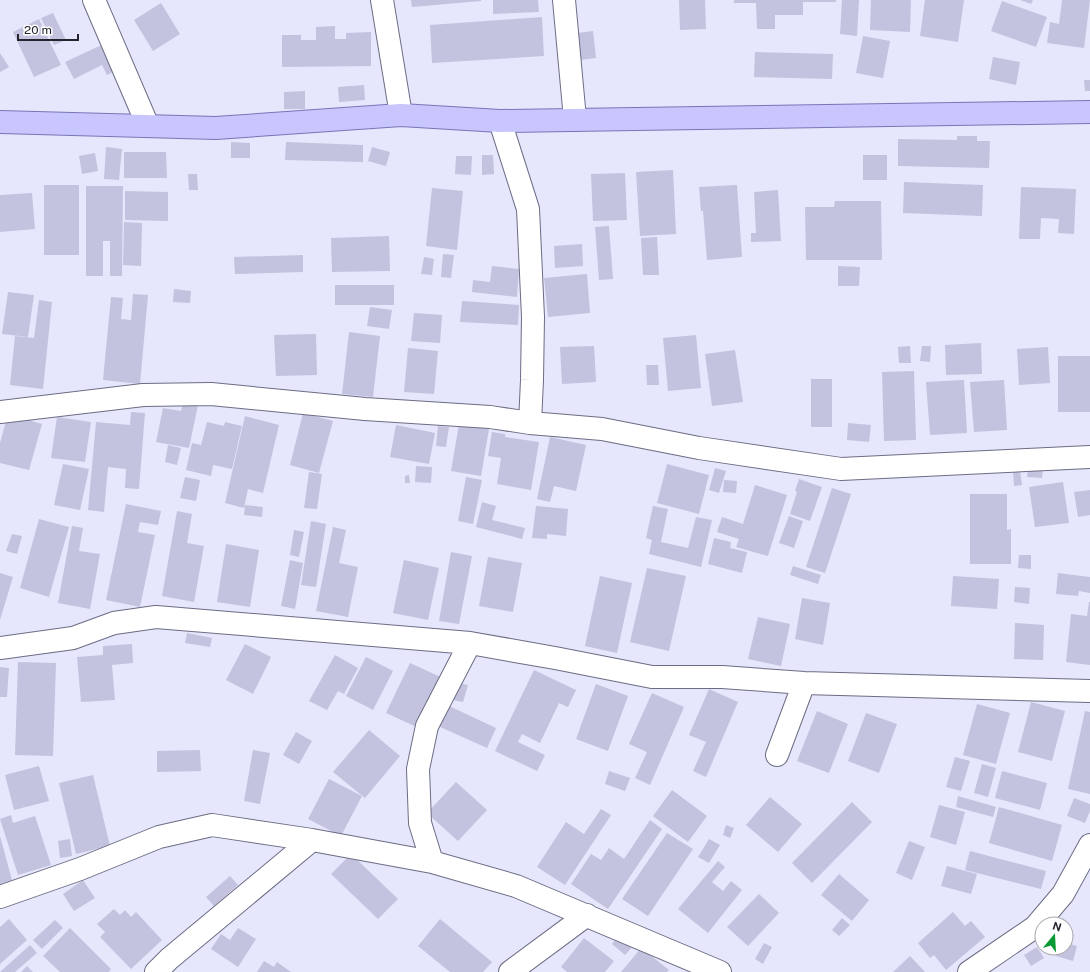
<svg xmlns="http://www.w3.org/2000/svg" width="1090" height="972" viewBox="0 0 1090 972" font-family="'Public Sans',sans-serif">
  <rect width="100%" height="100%" fill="#e6e6fd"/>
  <path fill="#c3c3df" d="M411,0H481V1L412,7Z
    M493,0H538L539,12L493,14Z
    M679,0H705L706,29L680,30Z
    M734,0H836V2H803V15H775V29H757L756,3H734Z
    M842,0H859L857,36L840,34Z
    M871,0H911L910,32L870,30Z
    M925,0H964L958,42L920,36Z
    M1020,0H1033L1031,4Z
    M1062,0H1090L1084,48L1047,43L1050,22L1059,24Z
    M1002,1L1047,17L1036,47L991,31Z
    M161,3L180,34L153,51L134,20Z
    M53,13L66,40L54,45L41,18Z
    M542,17L544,56L432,63L430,25Z
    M39,19L61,65L34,77L13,32Z
    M335,26V39H346V33L371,32V66L282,67V35H301V40H316V27Z
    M593,31L596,58L580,60L577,33Z
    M863,36L890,41L883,78L856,73Z
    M106,43L119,69L107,75L102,65L74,79L65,62Z
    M755,52L833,54L832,79L754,77Z
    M0,53L9,67L0,72Z
    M993,57L1020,62L1016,85L989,79Z
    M1084,80H1090V91H1085Z
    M364,85L365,100L339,102L338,87Z
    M305,91V109H284V92Z
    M957,136H977V141H990L989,168L898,166V139L957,140Z
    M231,142L250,143V158H231Z
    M286,142L363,145V162L285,160Z
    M106,147L122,149L119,180L104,179Z
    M372,147L390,152L386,166L368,161Z
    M124,152H166L167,178H124Z
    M95,153L98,171L82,174L79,156Z
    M482,155H493L494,174L482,175Z
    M863,155H887V180H863Z
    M456,156H472L471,175L455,174Z
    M673,170L676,234L640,236L636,172Z
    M625,173L627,220L593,221L591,174Z
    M188,174H197L198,190H189Z
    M904,182L983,185L982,216L903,213Z
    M44,185H79V255H44Z
    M737,185L742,257L707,260L703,211H701L699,187Z
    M86,186H123L122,276H110V241H103V276H86Z
    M1021,187L1076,189L1074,234L1058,233L1059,219L1041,218L1040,239H1019Z
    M432,188L463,191L457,250L426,246Z
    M778,190L781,241L751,242V233H756L754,192Z
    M125,191L168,192V221L125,220Z
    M32,193L35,229L0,232V195Z
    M835,201H881L882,260H806L805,207H834Z
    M124,222L142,223L141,266L123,265Z
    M609,226L613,279L599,280L595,227Z
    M389,236L390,271L332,272L331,238Z
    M657,237L659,275H643L641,238Z
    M582,244L583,266L555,268L554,246Z
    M443,254L454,255L451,278L441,277Z
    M303,255V272L235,274L234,257Z
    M424,257L434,259L432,275L421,274Z
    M492,266L519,269L517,297L472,292L473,280L490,282Z
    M838,266L860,267L859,286H838Z
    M587,274L590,313L548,317L544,278Z
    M335,285H394V305H335Z
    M174,289L191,291L190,303L173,302Z
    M8,292L34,295L28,337L2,334Z
    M133,294L148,295L140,384L103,380L111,297L123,298L121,319L131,320Z
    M39,300L52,302L43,389L10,385L15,336L34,338Z
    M462,301L519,305L518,325L460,322Z
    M370,307L392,310L389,329L367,326Z
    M414,313L442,315L440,343L411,341Z
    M349,332L380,336L373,397L342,394Z
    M316,334L317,375L276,376L274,335Z
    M696,335L701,388L668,391L663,338Z
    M981,343L982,374L946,375L945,345Z
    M594,346L596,382L562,384L560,347Z
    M910,346L911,363H899L898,347Z
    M922,346H931L930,362L920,361Z
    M1048,347L1050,383L1019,385L1017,349Z
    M408,348L438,351L434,394L404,392Z
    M735,350L743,402L712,406L705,354Z
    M1058,356H1090V412H1058Z
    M646,365H658L659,385H647Z
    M914,371L916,440L884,441L882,372Z
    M811,379H832V427H811Z
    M964,380L967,433L930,435L926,382Z
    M1004,380L1007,430L974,432L970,382Z
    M183,402L198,405L189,448L156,442L163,408L181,411Z
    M131,412L145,413L139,489L125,488L126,469L108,467L104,512L88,510L96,422L130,425Z
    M303,413L333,421L319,473L290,465Z
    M8,414L42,424L29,470L0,463V443Z
    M245,416L279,425L263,493L248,489L244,508L225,503Z
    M57,417L91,422L85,462L51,458Z
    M207,422L224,426L225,422L242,426L232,469L213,465L211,476L186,470L192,443L201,445Z
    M848,423L871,425L869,442L847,440Z
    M459,424L489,429L481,476L451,471Z
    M396,425L435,433L429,464L390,457Z
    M438,426L449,427L446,447L436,446Z
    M492,432L505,434V437L539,442L531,490L497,484L501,458L488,456Z
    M550,437L586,445L576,491L554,486L550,502L537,499Z
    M168,445L181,448L177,465L165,462Z
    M63,464L89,469L80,510L54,505Z
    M667,464L709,475L699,514L657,503Z
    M416,466L432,467L431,483L415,482Z
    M1028,467L1043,468L1042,478L1027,477Z
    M715,468L726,471L719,493L709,490Z
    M1020,471L1022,485L1014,486L1013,472Z
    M309,472L322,474L317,509L304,508Z
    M409,475L410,483H405V476Z
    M185,477L200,480L196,501L180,498Z
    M466,477L482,480L473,524L458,521Z
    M799,479L822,487L810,521L790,514L797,492L795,491Z
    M724,480L737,481L736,493L723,492Z
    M1063,482L1069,523L1035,527L1029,487Z
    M755,485L787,495L768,556L736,547L739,539L717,532L722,517L743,524Z
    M832,488L851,494L825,573L806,567Z
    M1090,490V515L1078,517L1074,492Z
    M970,494H1007V530L1011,529V564H970Z
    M482,502L496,506L492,520L525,528L522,539L476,527Z
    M126,504L161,511L158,525L140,522L138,532L155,535L140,607L106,600Z
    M245,505L263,507L262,517L244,515Z
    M536,506L568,509L566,536L547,534V539L532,538Z
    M653,506L668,509L661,542L688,548L696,517L712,520L701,567L649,554L652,540L646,538Z
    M177,511L192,514L187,543L204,546L194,602L162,596Z
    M789,516L803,521L794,548L779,543Z
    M39,519L69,527L49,597L20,588Z
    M311,521L326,524L316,587L301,585Z
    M72,526L83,528L79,551L100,554L90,609L58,603Z
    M333,527L346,530L339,563L358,567L348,617L316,611Z
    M294,530L304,532L299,557L290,555Z
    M12,534L22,536L17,554L6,551Z
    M714,538L731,542L730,548L747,552L742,573L708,564Z
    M226,544L259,550L250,607L217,602Z
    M451,552L472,556L459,624L439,621Z
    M1019,555H1031V569L1018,568Z
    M488,557L522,563L513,612L479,606Z
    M290,560L303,563L295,609L281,606Z
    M404,560L439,568L428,620L393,613Z
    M793,566L821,575L818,584L790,575Z
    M647,568L686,576L669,651L630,642Z
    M0,573L13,577L0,620Z
    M1058,573L1090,577V593L1079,591L1078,596L1056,594Z
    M600,576L632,583L617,653L585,646Z
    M953,576L999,579L997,609L951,606Z
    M1015,587L1030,588L1029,604L1014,602Z
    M802,598L830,603L823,645L795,639Z
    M1089,602H1090V665L1066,662L1071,614L1087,616Z
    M758,617L790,624L781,666L748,659Z
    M1015,623L1044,625L1043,660L1014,659Z
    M187,633L212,638L210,647L185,643Z
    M132,644L133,663L112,665L115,700L81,702L77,657L103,655V646Z
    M245,644L271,657L253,694L226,680Z
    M335,655L358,668L344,694L338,691L327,710L309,701Z
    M366,657L393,671L373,710L346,696Z
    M18,662L56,663L53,756L15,755Z
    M410,663L445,679L421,729L386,713Z
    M0,667L9,668L7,697H0Z
    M534,670L576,690L568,707L559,703L540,743L522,734L518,742L545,755L537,771L495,751Z
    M458,683L468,685L463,702L453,700Z
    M596,684L628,696L608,751L576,739Z
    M709,689L738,702L706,777L693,771L706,742L689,735Z
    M652,693L684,707L650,785L635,778L647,752L629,744Z
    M1031,702L1065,711L1052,761L1018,752Z
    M977,704L1010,713L996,764L963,755Z
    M447,705L496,728L487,748L438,726Z
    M817,711L848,724L829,773L797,761Z
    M1085,711L1090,712V794L1068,789Z
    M866,713L897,724L879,773L848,761Z
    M369,730L400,756L365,798L333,772Z
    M296,732L312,741L299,764L283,755Z
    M200,750L201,771L157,772V751Z
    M253,750L270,753L260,804L244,801Z
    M955,757L970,761L961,791L946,787Z
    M982,764L996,768L988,797L974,793Z
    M39,766L49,801L14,810L5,775Z
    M609,771L630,778L625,791L605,784Z
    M1002,771L1047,783L1040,810L995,798Z
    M93,775L110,846L76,854L59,783Z
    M329,779L362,796L341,836L308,819Z
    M456,782L487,810L458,841L427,813Z
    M672,790L707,816L688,842L653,816Z
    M958,796L996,807L993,817L956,807Z
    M770,797L802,824L778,852L746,825Z
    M1074,798L1090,804V811L1085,823L1067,816Z
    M852,802L872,822L812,883L792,863Z
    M939,805L965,812L956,845L930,837Z
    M999,807L1062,825L1052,861L989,843Z
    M601,809L611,815L565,885L537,867L566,822L584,834Z
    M11,815L13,823L35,816L51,865L18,875L0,819Z
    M650,820L662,829L608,909L571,884L591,854L601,860L609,848L624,859Z
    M726,825L734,828L730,838L723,835Z
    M667,833L693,849L648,916L622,899Z
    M0,836L12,880L0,884Z
    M70,839L72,856L60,858L58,841Z
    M709,839L720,845L709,863L698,857Z
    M909,841L925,847L912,880L896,873Z
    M970,851L1046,871L1041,889L965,870Z
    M351,854L398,899L378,919L331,874Z
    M718,861L725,867L712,882L723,891L731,881L742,890L708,933L678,909Z
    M947,866L977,874L971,894L941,886Z
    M839,874L869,900L852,921L821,895Z
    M230,876L238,885L214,906L206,897Z
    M83,880L95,898L74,911L63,894Z
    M759,894L779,913L748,946L727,927Z
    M114,909L120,915L125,910L131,917L136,912L162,940L131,969L100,937L105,932L97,924Z
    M953,912L965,926L971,921L985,937L946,970L934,955L930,958L918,943Z
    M842,918L850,925L839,936L832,930Z
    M9,919L27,940L0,964V927Z
    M440,919L492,962L483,972H450L418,946Z
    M55,920L63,928L42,949L33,940Z
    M70,928L111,969L109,972H60L43,956Z
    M238,928L256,939L238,967L211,949L221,934L230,940Z
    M619,935L633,946L625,955L612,944Z
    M584,938L614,961L605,972H567L561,967Z
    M764,943L772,947L763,964L755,959Z
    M1066,943L1077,946L1073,961L1056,956L1058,948H1066Z
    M30,945L37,953L15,972H0Z
    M1037,947L1044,958L1031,966L1024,955Z
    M641,948L669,970L667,972H621Z
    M910,956L925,972H893Z
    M264,961L274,967L277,962L291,972H257Z
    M27,966L33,972H21Z"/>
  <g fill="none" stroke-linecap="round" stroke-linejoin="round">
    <defs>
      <path id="minor" d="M94,0L148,126
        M382,0L401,115
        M564,0L575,119
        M500,121L528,209L533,317L532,380L530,423
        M0,412L143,395L211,394L365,409L490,417L530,423L602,429L699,448L841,469L1090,457
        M0,648L73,638L114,623L156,617L470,643L555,658L652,677H722L804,683L1090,691
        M777,755L804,683
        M432,862L420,823L418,769L427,726L470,643
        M0,897L80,869L159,837L212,825L312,840L432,862L516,886L720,972
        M156,972L169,959L312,840
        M510,972L587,915
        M969,972L1035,927L1063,894L1090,845"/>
      <path id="major" d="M0,122L216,128L401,115L500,121L1090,112"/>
    </defs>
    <use href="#minor" stroke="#6c6c84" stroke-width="24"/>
    <use href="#major" stroke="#7875b6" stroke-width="24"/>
    <use href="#minor" stroke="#fff" stroke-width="22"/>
    <use href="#major" stroke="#c9c6fe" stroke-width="22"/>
  </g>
  <g transform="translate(1054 936) rotate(18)"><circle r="19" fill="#ffffff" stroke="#a8a8ac"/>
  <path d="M0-3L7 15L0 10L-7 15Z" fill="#089932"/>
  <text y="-6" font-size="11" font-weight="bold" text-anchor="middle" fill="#25252f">N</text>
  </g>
  <path d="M18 34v6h60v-6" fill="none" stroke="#25252f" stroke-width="2"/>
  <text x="24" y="34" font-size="12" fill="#25252f" stroke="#ffffff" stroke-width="3" paint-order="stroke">20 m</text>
</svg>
